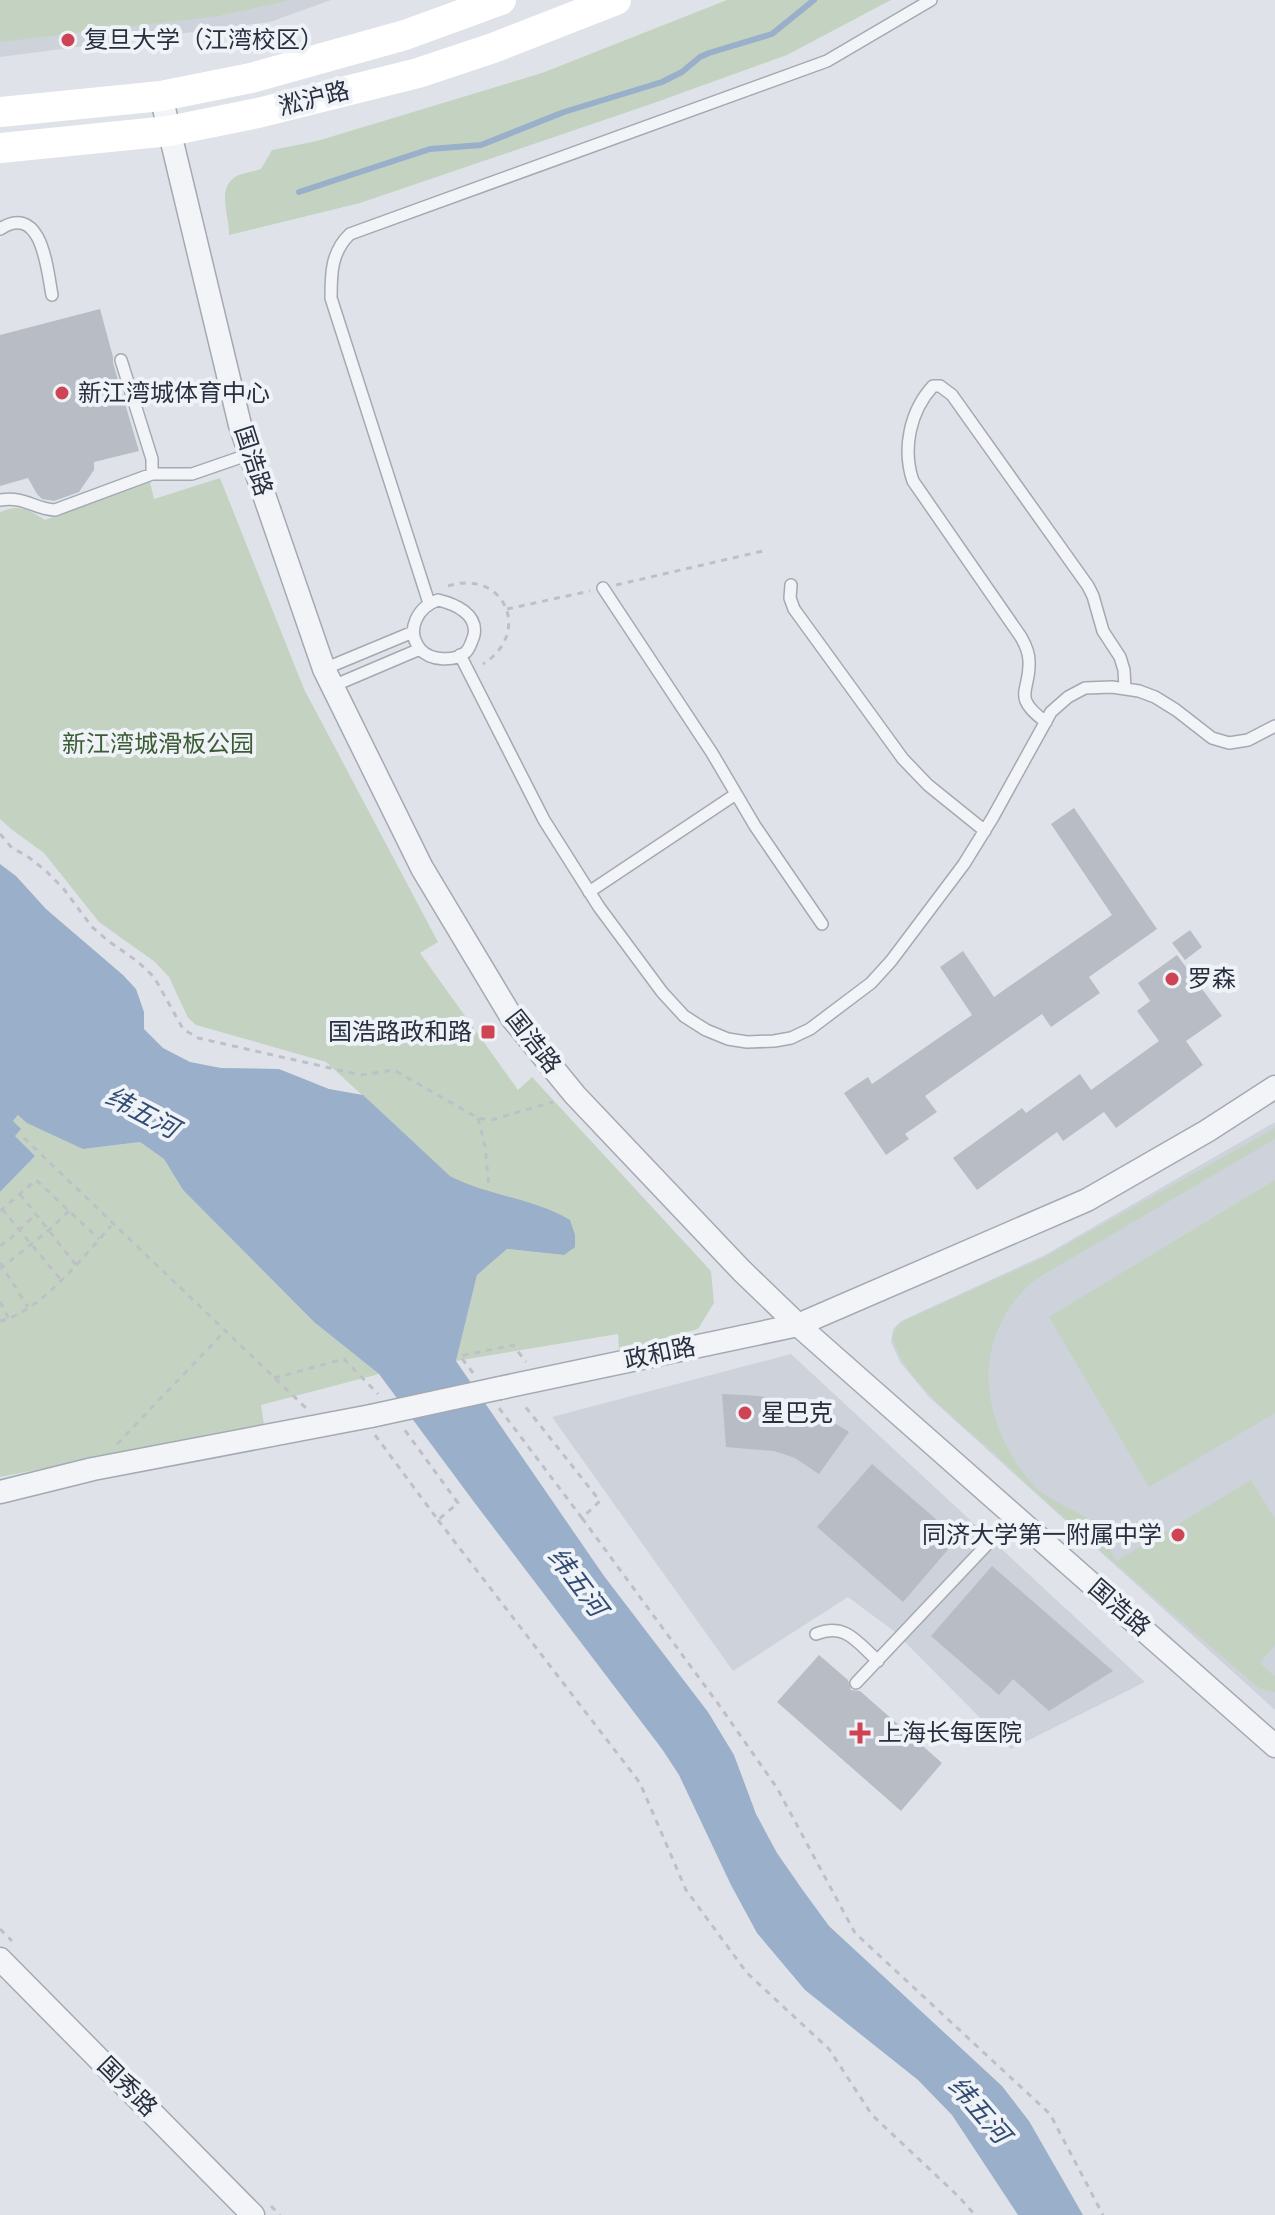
<svg xmlns="http://www.w3.org/2000/svg" width="1275" height="2215" viewBox="0 0 1275 2215" font-family="'Varela Round','Noto Sans SC',sans-serif">
  <rect width="100%" height="100%" fill="#dfe3e9"/>
  <path fill="#cdd2db" d="M0,0H331L270,22L0,57Z
    M1275,1122V1710L929,1397L900,1362L891,1342L893,1329L901,1321L1045,1255Z
    M791,1354L1145,1682L1011,1749L895,1632L848,1597L733,1671L552,1417Z"/>
  <path fill="#c4d3c1" d="M0,0H291L218,16L0,42Z
    M727,0H891L787,55L654,103L360,203L229,235C230,218 216,189 235,177C242,173 253,172 261,169L272,150L317,141L542,73Z
    M220,478L304,689L438,942L420,953L518,1090L532,1077L711,1271L714,1303L698,1329L619,1351L618,1334L456,1361L477,1275L507,1249L564,1255L467,1185L450,1176L326,1062L196,1025L188,1018L169,977L155,962L99,922L44,853L11,829L0,819V512C21,504 27,509 45,520L110,495L150,482L154,499Z
    M18,1115L83,1149L140,1142L164,1159L183,1190L314,1322L379,1374L261,1405L264,1425L0,1477V1192L35,1156L15,1136L13,1121Z
    M1275,1128V1139L1053,1269C1045,1274 1035,1279 1028,1286C970,1343 981,1421 1029,1480C1044,1499 1066,1505 1085,1517C1096,1524 1109,1549 1117,1561L1251,1480L1275,1519V1645L1260,1663L1275,1677V1692L1260,1689C1170,1612 1081,1535 995,1454C961,1423 904,1381 892,1337L897,1326L908,1319L1043,1258Z
    M1275,1180V1413L1149,1487L1049,1317Z"/>
  <path fill="#9aafc9" d="M0,864L16,876L46,909L123,975L136,989L144,1012V1029L163,1048L190,1062L221,1068L279,1069L329,1089L363,1095L450,1176C488,1196 533,1198 570,1220L575,1235V1247L564,1255L507,1249L477,1275L456,1361L604,1576L708,1712L734,1755L756,1814L777,1853L802,1889L829,1926L1002,2086L1029,2121L1083,2215H1018L952,2115L918,2080L805,1990L757,1933L731,1885L679,1775L662,1749L474,1502L379,1374L314,1322L183,1190L164,1159L140,1142L83,1149L27,1123L18,1115L13,1121L21,1129L15,1136L35,1156L0,1192Z"/>
  <g fill="none" stroke-linecap="round" stroke-linejoin="round">
    <path stroke="#9aafc9" stroke-width="6" d="M299,192L430,149L481,145L564,112L662,82L682,72L700,57L709,53L772,34L814,0"/>
  </g>
  <path fill="#b7bcc5" d="M100,309L113,357V363L139,451L94,462V470L79,492L54,501L42,499L37,494L28,478L0,486V335Z
    M1074,808L1157,929L1089,977L1100,993L1051,1027L1042,1014L925,1096L937,1112L905,1134L909,1139L886,1155L844,1093L868,1077L872,1084L972,1015L940,967L963,951L994,997L1112,915L1051,824Z
    M1190,930L1202,947L1185,960L1172,943Z
    M1177,955L1222,1016L1186,1041L1203,1065L1116,1128L1104,1112L1063,1141L1057,1132L977,1190L953,1158L1022,1108L1026,1113L1080,1074L1091,1090L1159,1041L1137,1011L1150,1001L1138,983Z
    M722,1394L759,1396L788,1402L818,1413L849,1432L819,1474L795,1458L774,1451L726,1447Z
    M872,1464L958,1538L903,1602L817,1527Z
    M992,1566L1113,1671L1049,1711L1013,1679L999,1695L931,1636Z
    M819,1655L848,1680L851,1690L860,1691L942,1763L901,1811L777,1702Z"/>
  <g fill="none" stroke-linecap="round" stroke-linejoin="round">
    <defs>
      <path id="service" d="M0,229C42,202 47,269 52,295
        M152,474H192L250,454
        M0,500C26,496 33,509 55,510L152,474V459L121,360
        M791,585L790,598L794,609L903,759L928,785L985,831
        M603,588L712,753L755,826L822,924
        M438,600C455,604 478,614 474,635C472,641 470,648 466,652C455,662 430,661 420,649C405,630 418,607 438,600Z
        M429,603L331,298C331,274 331,252 350,234L827,61L931,0
        M460,655L544,820L599,907L662,992L684,1016L706,1030L728,1039L747,1042L774,1041L791,1038L810,1029L871,983L891,961L964,864L993,817L1051,712L1068,697L1085,688L1112,687L1139,691L1155,697L1176,710L1212,738L1229,743L1248,740L1275,726
        M324,669L413,632
        M333,686L420,649
        M1046,722C1010,696 1031,691 1029,661C1029,652 1025,644 1021,637L913,481C902,449 910,411 933,386H940L952,395L1088,586L1093,596L1103,631L1120,657L1124,670L1125,689
        M589,892L736,794
        M816,1634C845,1622 857,1642 878,1661
        M856,1683L1014,1516"/>
      <path id="minor" d="M161,96L240,425L250,454L324,669L422,868L512,1018L575,1095L742,1271L798,1325L1275,1746
        M500,1388L798,1325L1087,1200L1207,1131L1275,1087
        M0,1492L93,1469L371,1416
        M0,1959L253,2215"/>
    </defs>
    <use href="#service" stroke="#a4aab3" stroke-width="14"/>
    <use href="#minor" stroke="#a4aab3" stroke-width="25"/>
    <path stroke="#bdc1c7" stroke-width="3" stroke-dasharray="6 6" stroke-linecap="butt" d="M616,585L763,551
      M448,586C504,568 533,633 483,664
      M507,609L590,591
      M0,834L12,848L27,856L45,870L63,888L92,927L107,940L137,961L154,977L183,1029L198,1038L361,1075L394,1070L478,1118L491,1120L553,1102
      M478,1118L485,1146L489,1188
      M24,1138L307,1409
      M20,1194L76,1265
      M2,1209L61,1280
      M0,1211L36,1180L99,1239
      M0,1246L10,1239L36,1214
      M0,1263L28,1307
      M0,1269L49,1230L69,1211
      M0,1302L9,1319
      M0,1321C39,1313 85,1255 111,1226
      M473,1373L460,1356L513,1345L526,1362
      M274,1378L344,1359L378,1394
      M499,1408L582,1518L600,1501L524,1405
      M375,1435L438,1520L458,1503L404,1429
      M117,1444L225,1331
      M582,1518L719,1705L777,1788L855,1933L1050,2114L1103,2215
      M438,1520L640,1783L686,1890L747,1973L829,2049L872,2115L958,2196L975,2215
      M0,1929L12,1941
      M271,2206L280,2215"/>
    <use href="#service" stroke="#f2f4f7" stroke-width="11"/>
    <use href="#minor" stroke="#f2f4f7" stroke-width="22"/>
    <path stroke="#fff" stroke-width="30" d="M0,112L161,96L251,78L405,35L501,0
      M0,148L169,131L258,113L418,73L493,48L616,0"/>
    <defs>
      <path id="minor-bridge" d="M371,1416L500,1388"/>
    </defs>
    <use href="#minor-bridge" stroke="#a4aab3" stroke-width="25" stroke-linecap="butt"/>
    <use href="#minor-bridge" stroke="#f2f4f7" stroke-width="22"/>
  </g>
  <g fill="#ce4454" stroke="#eff2f6" stroke-width="3">
    <circle cx="68" cy="40" r="8"/>
    <circle cx="62" cy="393" r="8"/>
    <circle cx="1172" cy="979" r="8"/>
    <rect x="480" y="1024" width="16" height="16" rx="4"/>
    <circle cx="745" cy="1413" r="8"/>
    <circle cx="1178" cy="1535" r="8"/>
    <path d="M856 1721h8v8h8v8h-8v8h-8v-8h-8v-8h8z"/>
  </g>
  <g text-anchor="middle" dominant-baseline="central" stroke-width="8" stroke-linejoin="round" paint-order="stroke">
    <g font-size="24" fill="#283040" stroke="#eff2f6" text-anchor="start">
      <text x="84" y="40">复旦大学（江湾校区）</text>
      <text x="78" y="393">新江湾城体育中心</text>
      <text x="1188" y="979">罗森</text>
      <text x="472" y="1032" text-anchor="end">国浩路政和路</text>
      <text x="761" y="1413">星巴克</text>
      <text x="1162" y="1535" text-anchor="end">同济大学第一附属中学</text>
      <text x="878" y="1733">上海长每医院</text>
    </g>
    <g font-size="24" fill="#283040" stroke="#eff2f6">
      <text transform="translate(314 99) rotate(-14)">淞沪路</text>
      <text transform="translate(253 461) rotate(72)">国浩路</text>
      <text transform="translate(533 1042) rotate(52)">国浩路</text>
      <text transform="translate(660 1354) rotate(-12)">政和路</text>
      <text transform="translate(1119 1608) rotate(41)">国浩路</text>
      <text transform="translate(127 2087) rotate(45)">国秀路</text>
    </g>
    <g font-size="24" fill="#3b5c35" stroke="#eff2f6">
      <text x="158" y="744">新江湾城滑板公园</text>
    </g>
    <g font-size="26" font-style="italic" fill="#324d74" stroke="#eff2f6">
      <text transform="translate(142 1113) rotate(28)">纬五河</text>
      <text transform="translate(577 1582) rotate(53)">纬五河</text>
      <text transform="translate(979 2110) rotate(49)">纬五河</text>
    </g>
  </g>
</svg>
